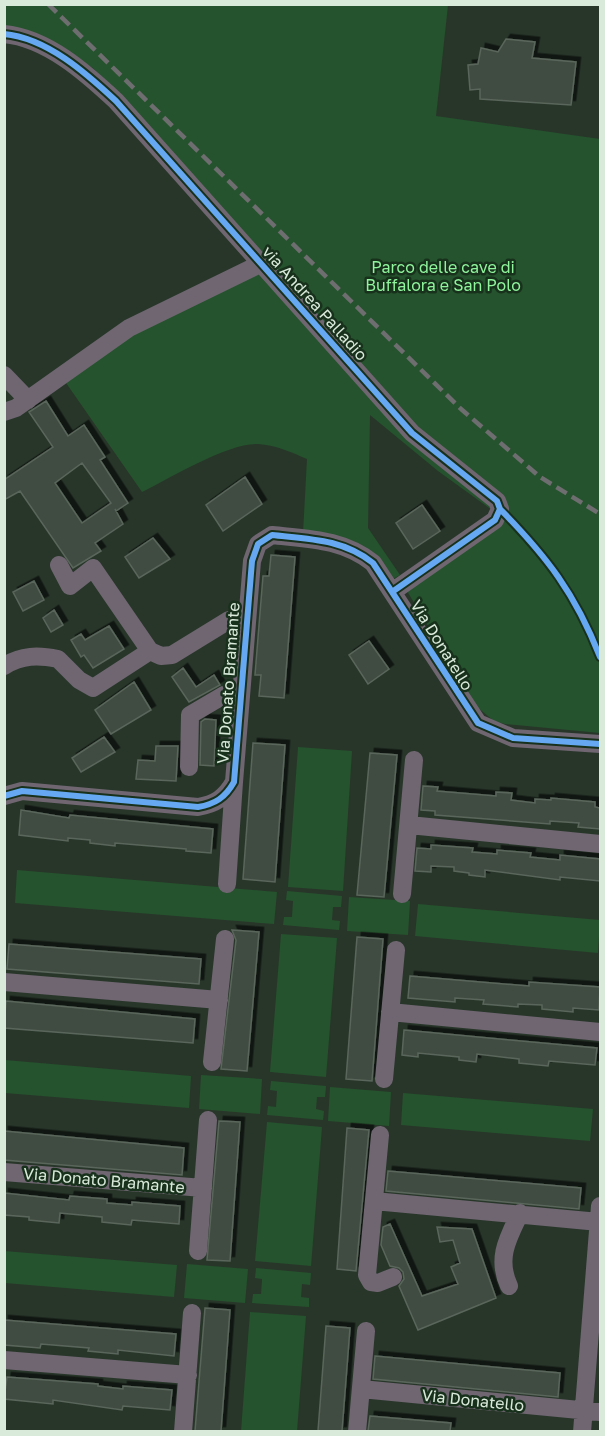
<svg xmlns="http://www.w3.org/2000/svg" width="605" height="1436" viewBox="0 0 605 1436" font-family="'Golos Text',sans-serif">
  <defs>
    <filter id="shadow"><feDropShadow dx="4.5" dy="-4.5" stdDeviation="0" flood-color="#0009"/></filter>
  </defs>
  <rect width="100%" height="100%" fill="#28362a"/>
  <path fill="#25532d" d="M5,5H448L436,116L600,139V733L505,724L494,721L477,707L407,591L503,518L438,471L370,415L368,528L400,575L393,579C362,538 353,538 303,533L307,459C291,452 275,445 258,444C230,442 168,479 142,492L64,380L130,330L268,260L93,68L69,54L5,26Z
    M298,747L352,751L343,891L288,887Z
    M17,870L277,892L274,924L15,903Z
    M287,891L342,896L341,907H333L332,920L340,921L339,930L283,925L284,917H292L293,901L286,900Z
    M349,897L410,901L408,935L347,931Z
    M418,904L600,920L598,953L415,936Z
    M281,934L337,938L326,1077L270,1072Z
    M5,1060L191,1076L189,1108L5,1093Z
    M201,1075L262,1079L260,1114L199,1109Z
    M271,1081L326,1086L325,1097H317L316,1109L324,1111L323,1120L267,1115L268,1106L276,1107L277,1091L270,1090Z
    M330,1087L391,1092L389,1126L328,1121Z
    M403,1093L593,1109L590,1141L401,1125Z
    M267,1122L322,1127L311,1266L255,1261Z
    M4,1251L177,1265L174,1297L5,1283Z
    M187,1264L248,1269L245,1303L184,1298Z
    M256,1268L311,1273L310,1285L302,1284L301,1297L309,1298V1307L252,1303L253,1294H261L262,1279L255,1278Z
    M250,1312L306,1316L297,1431H241Z"/>
  <path fill="#414c42" stroke="#5a665b" stroke-width="1.5" fill-rule="evenodd" filter="url(#shadow)" d="M506,39L535,42L532,58L576,62L571,105L480,99V89L470,90L468,65L478,64L481,48L498,52Z
    M46,401L68,436L84,425L105,457L100,460L128,503L116,511L115,509L123,524L95,543L101,551L73,568L20,491L4,500V480L53,447L29,412ZM82,463L111,503L82,523L55,483Z
    M245,477L262,504L223,531L206,505Z
    M422,505L440,531L413,549L396,523Z
    M153,538L170,559L139,578L125,557Z
    M271,555L295,557L284,698L259,696L261,675H255L263,576H269Z
    M34,581L44,600L23,611L13,592Z
    M54,610L63,625L51,632L43,618Z
    M109,626L124,649L93,668L84,655L81,657L71,640L81,634L85,640Z
    M369,641L389,669L368,684L349,655Z
    M183,668L196,687L214,675L220,685L189,702L172,677Z
    M134,682L151,710L111,734L95,710Z
    M205,719L216,720L214,766L200,765L201,722Z
    M104,737L115,752L81,772L72,758Z
    M253,743L285,745L275,882L243,879Z
    M156,746H178L176,781L136,779L138,760L155,761Z
    M370,753L397,755L384,897L357,895Z
    M423,786L438,787L437,791L496,796V792L512,793L511,800L535,803V799L551,800V798L595,802V807L600,808V829L578,827L579,823L550,821V824L435,815V811L421,810Z
    M21,810L69,818L70,815L213,829L211,853L186,851V849L115,843V846L90,843V840L68,838V841L19,835Z
    M431,845L473,848L472,852L497,854V850L531,853L530,857L560,860V855L600,859V881L560,877V880L485,870V877L469,875V873L454,871V867L431,866V872L415,871L417,848L431,849Z
    M232,930L259,932L247,1071L221,1069L236,940Z
    M357,937L383,939L372,1081L346,1079Z
    M9,944L201,959L199,984L7,969Z
    M410,976L529,986V982L600,987L599,1010L573,1008V1012L542,1009V1005L518,1004V1007L483,1004L484,1000L455,998V1002L408,998Z
    M6,1001L195,1019L193,1043L4,1028Z
    M404,1030L597,1048L595,1065L549,1061L548,1066L519,1063V1059L477,1054L476,1062L459,1060V1057L418,1053V1057L402,1055Z
    M219,1121L240,1122L230,1261L207,1260Z
    M347,1128L369,1130L356,1271L337,1269Z
    M4,1131L184,1148L182,1175L4,1160Z
    M388,1171L581,1188L579,1209L386,1191Z
    M4,1193L69,1200L70,1196L107,1199V1203L132,1205V1202L180,1206L179,1224L132,1220L131,1225L102,1222V1217L60,1213L59,1223L29,1220V1217L4,1215Z
    M390,1224L422,1296L458,1284L451,1267L460,1263L453,1240L440,1242L437,1227L472,1229L496,1298L418,1330L399,1286L404,1279L403,1272L399,1268L390,1266L381,1245L383,1227Z
    M205,1308L230,1310L221,1431H195Z
    M4,1320L176,1334L174,1356L118,1350V1354L88,1351L89,1348L41,1344L40,1348L4,1345Z
    M326,1326L350,1328L342,1431H318Z
    M375,1356L560,1373L558,1397L373,1379Z
    M7,1377L98,1384V1386L123,1389V1386L172,1390L170,1410L123,1406L122,1410L53,1400V1404L4,1399Z
    M370,1416L451,1423L450,1431H368Z"/>
  <g fill="none" stroke-linecap="round" stroke-linejoin="round">
    <path stroke="#6f6671" stroke-width="18" d="M4,34C47,38 86,73 116,101L412,433L497,501L500,509L495,520L392,592
      M4,375L28,400
      M4,412L16,408L129,328L262,263
      M59,565L70,586L93,568L150,651L161,656L172,655L229,620L247,619
      M4,666C22,655 38,655 58,659L79,680L93,688L150,651
      M189,767L190,715L224,695L241,696
      M4,796L22,791L198,807C215,804 225,798 234,782L252,561L258,544L272,535C309,539 343,539 373,563L478,723L513,738L600,744
      M409,825L600,844
      M227,884L234,782
      M402,894L414,760
      M4,982L219,1000
      M390,1012L600,1032
      M212,1062L225,939
      M384,1079L396,950
      M380,1135L367,1275L371,1282L378,1283L393,1277
      M4,1172L203,1188
      M374,1201L599,1222
      M198,1251L208,1120
      M509,1286C496,1258 508,1238 520,1213
      M4,1360L188,1375
      M361,1389L600,1412
      M183,1432L192,1313
      M357,1432L366,1331
      M582,1432L600,1206"/>
    <path stroke="#6e6d70" stroke-width="4.5" stroke-dasharray="12 6" stroke-linecap="butt" d="M48,4L461,409L540,477L600,514"/>
    <defs>
      <path id="cycleway" d="M4,34C47,38 86,73 116,101L412,433L497,501L500,509L495,520L392,592
        M500,509C547,557 575,593 600,657
        M4,796L22,791L198,807C215,804 225,798 234,782L252,561L258,544L272,535C309,539 343,539 373,563L478,723L513,738L600,744"/>
    </defs>
    <use href="#cycleway" stroke="#18311c" stroke-width="10"/>
    <use href="#cycleway" stroke="#66a8f1" stroke-width="6"/>
  </g>
  <g text-anchor="middle" dominant-baseline="central" stroke-width="5" stroke-linejoin="round" paint-order="stroke">
    <g font-size="16" fill="#8ff49c" stroke="#18311c">
      <text x="443" y="267">Parco delle cave di<tspan x="443" dy="18">Buffalora e San Polo</tspan></text>
    </g>
    <g font-size="16" fill="#d9e9da" stroke="#18311c">
      <text transform="translate(315 303) rotate(48)">via Andrea Palladio</text>
      <text transform="translate(442 645) rotate(58)">Via Donatello</text>
      <text transform="translate(228 683) rotate(-86)">Via Donato Bramante</text>
      <text transform="translate(104 1180) rotate(5)">Via Donato Bramante</text>
      <text transform="translate(473 1400) rotate(6)">Via Donatello</text>
    </g>
  </g>
  <rect width="605" height="1436" fill="none" stroke="#d9e9da" stroke-width="12"/>
</svg>
